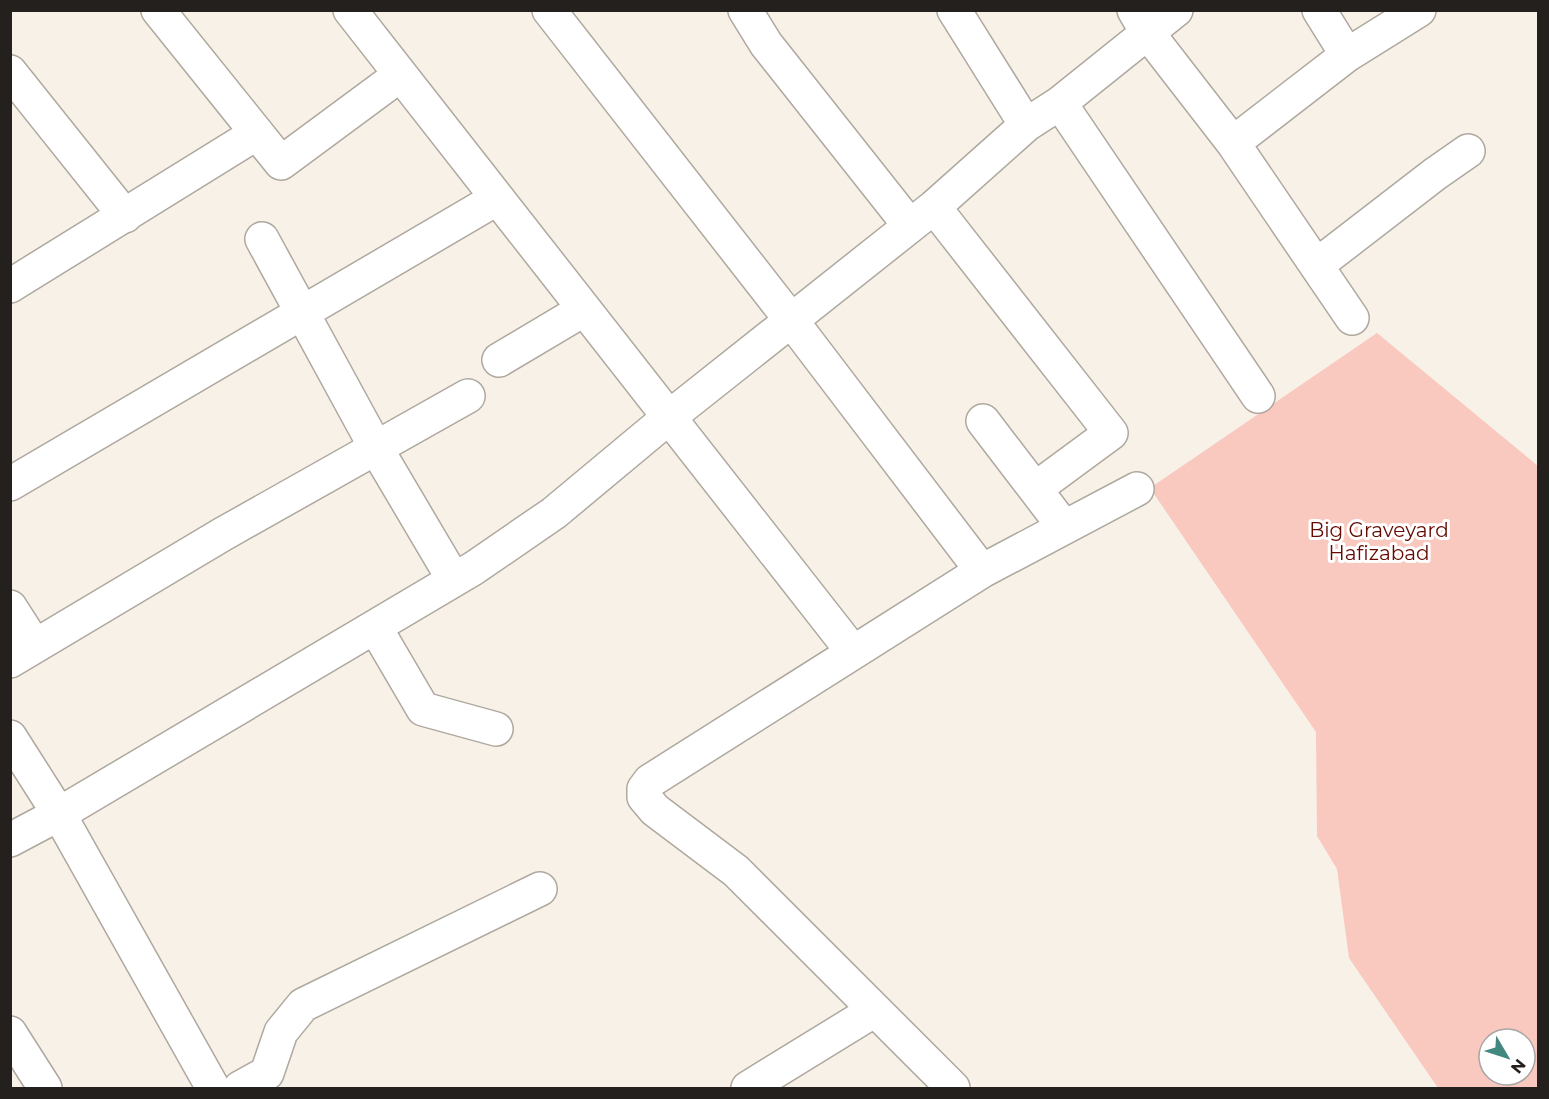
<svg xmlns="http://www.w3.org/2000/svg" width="1549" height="1099" viewBox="0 0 1549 1099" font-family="Montserrat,sans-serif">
  <rect width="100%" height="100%" fill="#f8f1e8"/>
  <path fill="#f9c8bf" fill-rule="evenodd" d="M1377,333L1538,466V1088H1438L1349,958L1337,869L1317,836L1316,732L1150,488ZM1489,1039H1525V1075H1489Z"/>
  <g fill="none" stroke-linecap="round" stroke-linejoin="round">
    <defs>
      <path id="minor" d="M158,10L281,163L400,75
        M350,10L853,652
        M549,10L791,320L982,571
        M745,10L766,44L910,226
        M954,10L1026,125
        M1134,10L1147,32L1233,143L1352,318
        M1319,10L1347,55
        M10,72L125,216
        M1060,103L1258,396
        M1233,143L1347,55L1419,10
        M934,207L1111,433L1035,489
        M262,239L376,448L454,580
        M1317,265L1435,174L1468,151
        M10,286L257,133
        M499,360L583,310
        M983,421L1064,527
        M10,484L496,199
        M10,607L35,646
        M375,627L423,709L496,729
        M10,661L223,534L468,396
        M10,737L59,814L213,1088
        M10,840L59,814L474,568L554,513L668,418L934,207L1026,125L1060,103L1176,10
        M10,1033L45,1088
        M240,1088L267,1073L281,1032L303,1005L540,889
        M748,1088L875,1010
        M953,1088L736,871L655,810L644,797V789L650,781L982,571L1137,489"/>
    </defs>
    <use href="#minor" stroke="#aea89f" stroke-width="36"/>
    <use href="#minor" stroke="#fff" stroke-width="33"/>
  </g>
  <g text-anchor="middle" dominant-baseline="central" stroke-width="6" stroke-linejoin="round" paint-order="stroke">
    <g font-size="20" fill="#650a02" stroke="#fff">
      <text x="1379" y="530">Big Graveyard<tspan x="1379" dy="23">Hafizabad</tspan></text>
    </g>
  </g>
  <rect width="1549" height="1099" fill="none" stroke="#23201d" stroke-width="24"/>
  <g transform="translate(1507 1057) rotate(129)"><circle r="28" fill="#ffffff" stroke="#a7a6a5" stroke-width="1.5"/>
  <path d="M0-4.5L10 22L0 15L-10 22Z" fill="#42887f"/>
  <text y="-9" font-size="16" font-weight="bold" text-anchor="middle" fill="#23201d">N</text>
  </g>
</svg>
